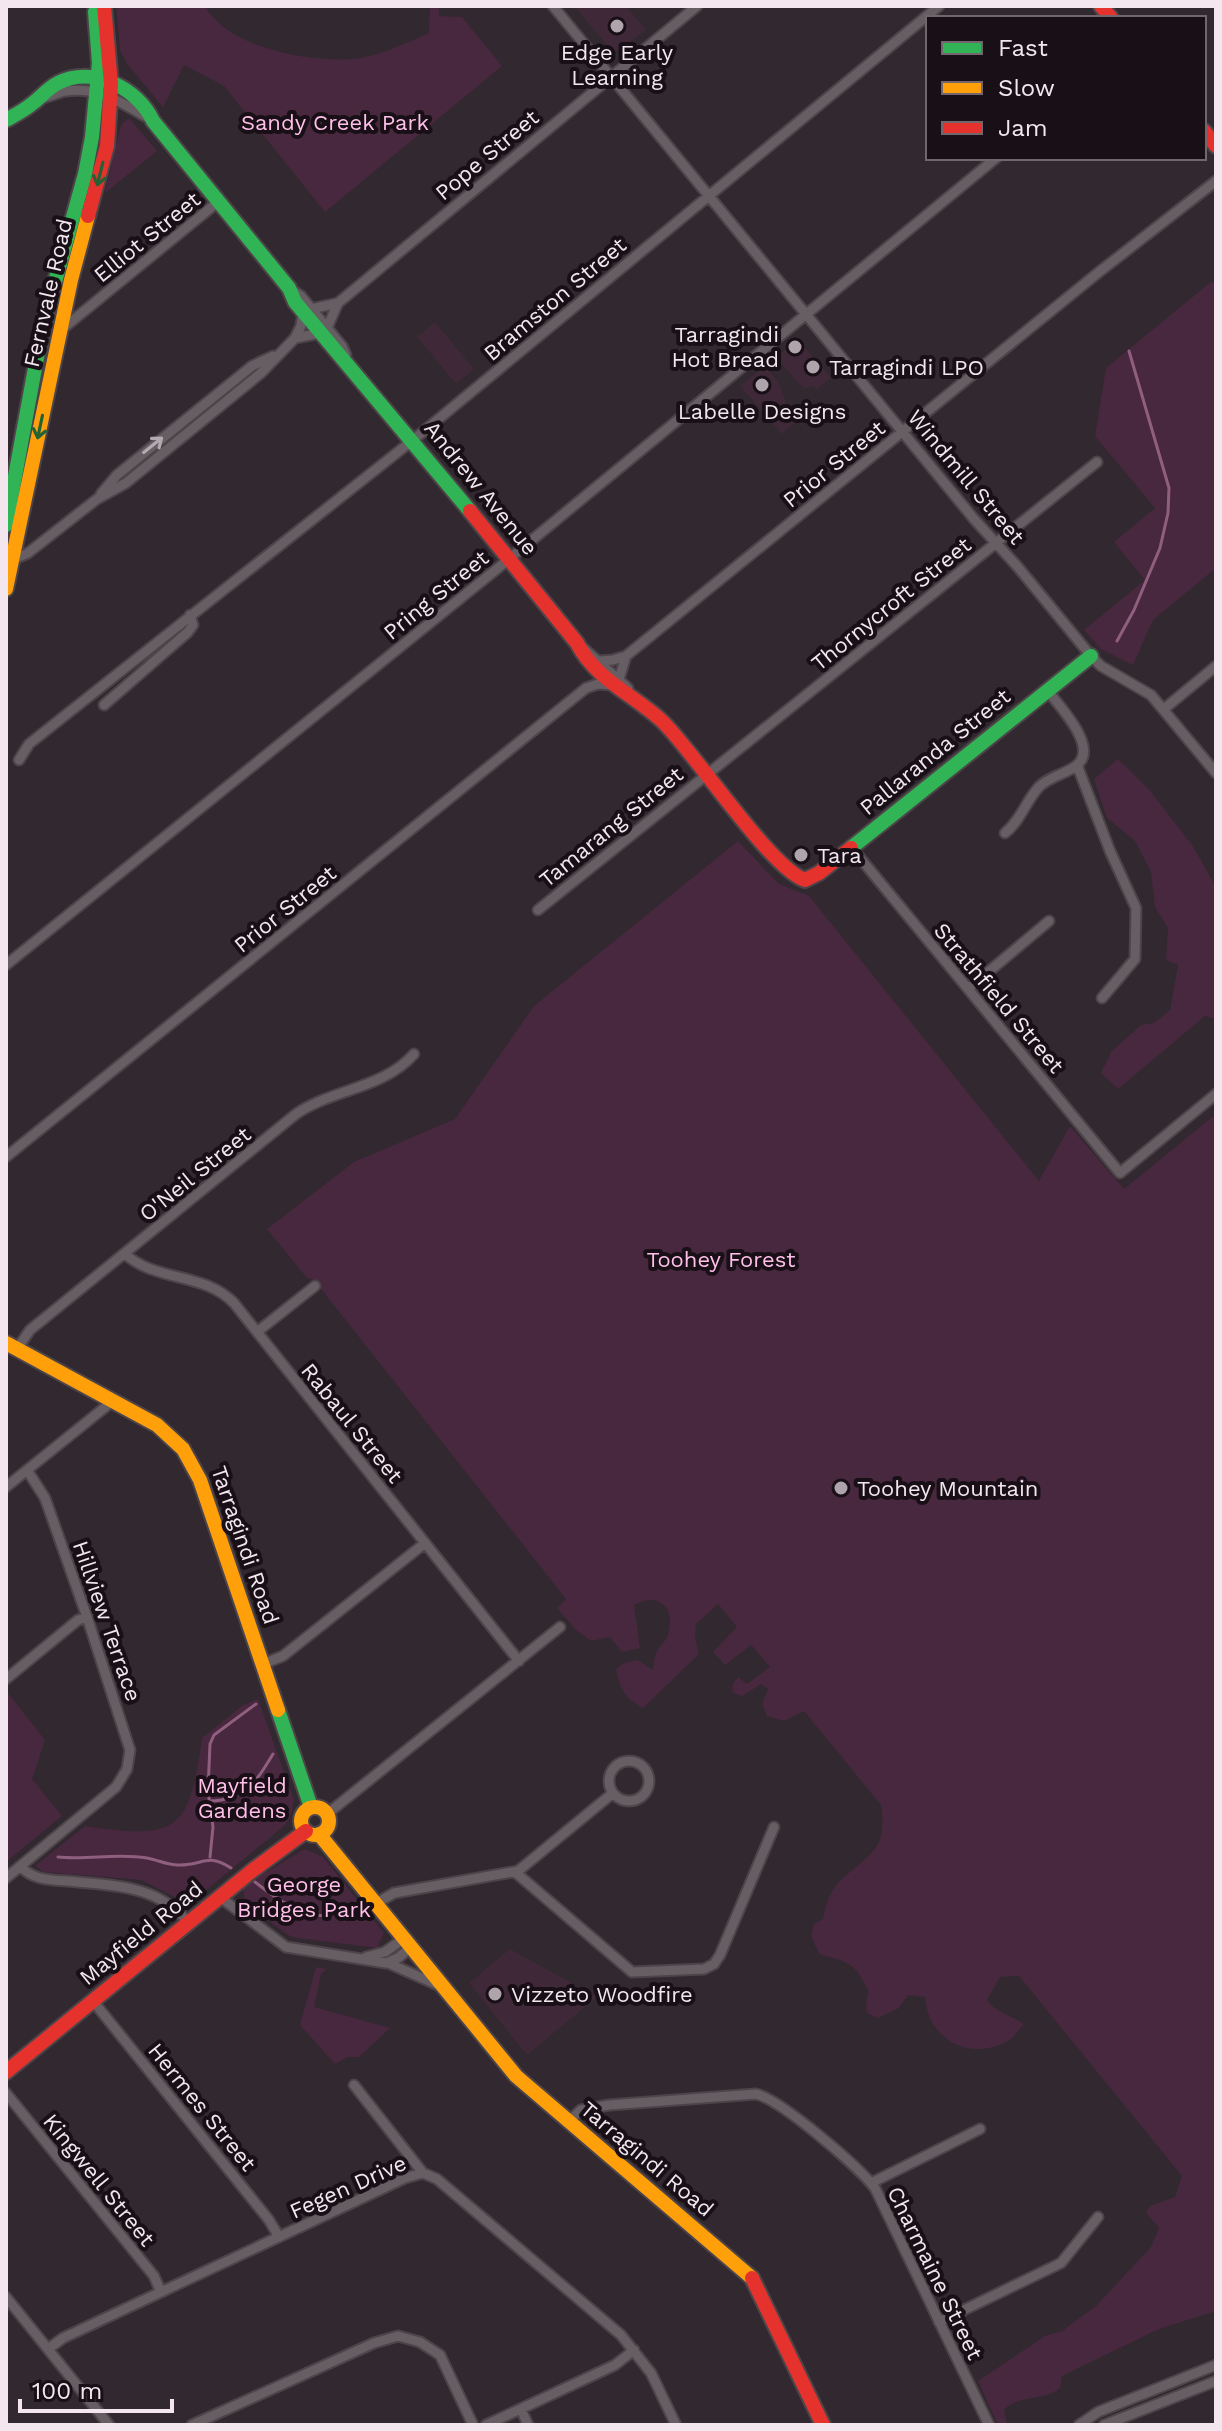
<svg xmlns="http://www.w3.org/2000/svg" width="1222" height="2431" viewBox="0 0 1222 2431" font-family="'Work Sans',sans-serif">
  <rect width="100%" height="100%" fill="#32282f"/>
  <path fill="#3f2938" d="M574,6H626L646,30L619,50H611Z
    M435,322L474,369L456,384L417,337Z
    M796,342L803,345L831,378L817,389L813,385L804,389L775,357Z
    M765,366L779,383L790,412L797,421L782,434L740,386Z
    M510,1949L597,1997L527,2055L469,1983Z"/>
  <path fill="#47283e" d="M116,6H205C228,48 308,62 352,59C378,57 406,43 429,33L430,6H439V16L462,17L502,66L325,212L224,86L184,65L163,107L127,64L120,50Z
    M129,118L157,151L105,193L121,125Z
    M1212,281L1216,287V568L1153,620L1133,665L1101,649L1084,630L1145,580L1114,542L1155,508L1095,436L1106,368Z
    M1118,759L1151,792L1192,845L1216,887V1019L1205,1016L1118,1089L1101,1073L1112,1051L1141,1025L1154,1023L1170,1010L1178,965L1166,960L1168,928L1155,907L1151,872L1135,841L1107,818L1094,779Z
    M738,841L779,884L809,896L1039,1181L1070,1126L1124,1189L1216,1114V2311L1159,2329L1062,2376L1060,2388C1043,2402 1019,2394 1004,2410L1007,2425H998L978,2381L1045,2336L1062,2331L1096,2306L1151,2247L1159,2228L1146,2213L1150,2206L1175,2197L1182,2176L1019,1976L1000,1977L987,2000C995,2012 1012,2016 1024,2024C1020,2028 1016,2035 1011,2039C973,2063 928,2042 925,1997L908,1995L899,2008L878,2018L867,2013L866,2001L869,1992C855,1963 849,1962 819,1954L811,1936L814,1924L823,1919C830,1876 852,1876 875,1849C884,1838 883,1818 881,1805L804,1711L784,1721L767,1716L762,1704L768,1689L761,1684L742,1696L732,1692L733,1684L738,1677L747,1684L770,1667L751,1645L725,1665L713,1652L737,1627L718,1604L696,1624L695,1637L699,1654L643,1708C625,1698 620,1690 616,1669L624,1663L638,1660L653,1670C654,1663 654,1656 657,1651C660,1645 666,1641 668,1635C676,1608 659,1591 634,1605L640,1648L622,1652L610,1637L591,1641L576,1630L557,1608L566,1599L314,1280L307,1278L267,1229L354,1162L455,1119L534,1006Z
    M7,1692L45,1740L32,1779L62,1816L6,1862Z
    M258,1699L294,1800L290,1818L284,1826L193,1901L180,1900L141,1880L44,1872L35,1866L85,1826C179,1840 189,1831 202,1738L243,1705Z
    M305,1849L323,1857L384,1933L377,1948L297,1938L288,1935L246,1904L243,1891L246,1884Z
    M316,1967L327,1969L321,1974L314,2007L390,2028L359,2057H347L335,2064L300,2025Z"/>
  <g fill="none" stroke-linecap="round" stroke-linejoin="round">
    <path stroke="#905f7f" stroke-width="3" d="M1117,641L1134,610L1160,548L1168,513L1169,488L1129,351
      M210,1801C245,1800 256,1782 273,1754
      M58,1857C87,1860 118,1853 147,1858C158,1860 167,1865 178,1865C203,1866 207,1852 231,1868
      M210,1857L213,1827L208,1791L210,1744L214,1735L256,1704
      M255,1882C278,1900 298,1915 328,1916"/>
    <defs>
      <path id="street" d="M553,6L974,519L1017,566L1091,656L1101,666L1151,695L1216,773
        M42,98C50,97 58,92 66,91C102,86 122,104 150,119
        M292,290L301,296L342,346L346,355
        M311,309L338,303
        M327,328L338,303L697,6
        M61,330L219,201
        M295,338L321,333
        M101,494L117,475L252,366L273,356
        M8,556L19,557L28,553L97,499L126,483L261,373L295,338L301,326L303,312
        M580,645L628,688
        M600,661L613,660L626,656L1099,272L1216,181
        M619,679L626,656
        M104,705L188,632L193,625L190,615
        M1164,709L1216,666
        M19,760L29,744L413,440L939,6
        M1077,765L1110,851L1136,908L1135,959L1102,998
        M1005,833C1021,820 1025,803 1038,788C1046,778 1065,774 1076,766C1100,748 1060,707 1048,691
        M851,847L1120,1173L1216,1094
        M538,910L1097,462
        M6,965L498,568L996,158
        M968,989L1049,921
        M6,1157L586,688L598,684L612,685
        M125,1254C156,1282 204,1272 234,1303L519,1661
        M257,1332L315,1286
        M17,1349L30,1330L296,1114C332,1089 383,1089 414,1054
        M6,1487L114,1400
        M263,1664L283,1656L425,1543
        M6,1679L78,1620L87,1617
        M609 1781a20 20 0 1 1 40 0a20 20 0 1 1-40 0Z
        M327,1814L560,1627
        M20,1866C33,1880 49,1880 67,1881C114,1886 156,1884 189,1923
        M515,1872L632,1972L704,1969L714,1964L720,1955L774,1827
        M6,1878L116,1787L127,1769L130,1750L87,1617L45,1498L27,1470
        M220,1897L286,1947L386,1963L398,1958L410,1948
        M375,1904L394,1893L518,1871L613,1793
        M366,1957L385,1952L403,1939
        M388,1963L440,1986
        M93,2001L269,2220L279,2237
        M354,2085L423,2173
        M6,2093L154,2276L161,2292
        M569,2121L581,2110L609,2105L756,2094C780,2099 859,2167 875,2188L989,2425
        M871,2183L980,2129
        M6,2297L109,2425
        M939,2322L1061,2263L1098,2217
        M48,2349L63,2338L161,2292L405,2178L423,2173L437,2179L621,2335L651,2373L676,2425
        M521,2409L528,2425
        M192,2425L374,2343L398,2336L420,2342L440,2355L473,2425
        M486,2425L615,2365L634,2350
        M1079,2425L1098,2412L1216,2365
        M1104,2425L1216,2381"/>
      <path id="fast" d="M6,120C15,115 25,110 33,103C41,97 48,88 58,83C92,65 138,88 153,121L289,288L295,302L470,511
        M6,525L43,325L85,174L92,137L99,63L95,12
        M851,848L1091,656
        M278,1710L311,1807"/>
      <path id="slow" d="M6,589L71,280L88,216
        M6,1343L157,1425L183,1449L200,1480L278,1710
        M301 1821a14 14 0 1 1 28 0a14 14 0 1 1-28 0Z
        M319,1834L516,2076L752,2278"/>
      <path id="jam" d="M1101,6L1111,18
        M1204,131L1216,146
        M88,216L107,146L111,84L104,6
        M470,511L577,643C596,680 633,694 662,721C696,754 770,868 805,880L819,873L851,848
        M6,2072L253,1870L306,1831
        M752,2278L823,2425"/>
    </defs>
    <use href="#street" stroke="#4d444a" stroke-width="13"/>
    <use href="#fast" stroke="#4d444a" stroke-width="18"/>
    <use href="#slow" stroke="#4d444a" stroke-width="18"/>
    <use href="#jam" stroke="#4d444a" stroke-width="18"/>
    <use href="#street" stroke="#675e64" stroke-width="9"/>
    <use href="#fast" stroke="#30b455" stroke-width="14"/>
    <use href="#slow" stroke="#ff9f0a" stroke-width="14"/>
    <use href="#jam" stroke="#e5322d" stroke-width="14"/>
  </g>
  <defs><path id="oneway-shaft" d="M-6 0H5M1.5-3L5.5 0L1.5 3" fill="none" stroke-width="1.6" stroke-linecap="round" stroke-linejoin="round" transform="scale(2)"/></defs>
  <g stroke="#246236">
    <use href="#oneway-shaft" transform="translate(100 174) rotate(104)"/>
    <use href="#oneway-shaft" transform="translate(40 427) rotate(102)"/>
  </g>
  <use stroke="#b4a9b0" href="#oneway-shaft" transform="translate(153 445) rotate(-39)"/>
  <g fill="#afa4ab" stroke="#181016" stroke-width="3">
    <circle cx="617" cy="26" r="8"/>
    <circle cx="795" cy="347" r="8"/>
    <circle cx="813" cy="367" r="8"/>
    <circle cx="762" cy="385" r="8"/>
    <circle cx="801" cy="855" r="8"/>
    <circle cx="841" cy="1488" r="8"/>
    <circle cx="495" cy="1994" r="8"/>
  </g>
  <g text-anchor="middle" dominant-baseline="central" stroke-width="8" stroke-linejoin="round" paint-order="stroke">
    <g font-size="22" fill="#f3e6ee" stroke="#181016" text-anchor="start">
      <text x="617" y="52" text-anchor="middle">Edge Early<tspan x="617" dy="25">Learning</tspan></text>
      <text x="779" y="334" text-anchor="end">Tarragindi<tspan x="779" dy="25">Hot Bread</tspan></text>
      <text x="829" y="367">Tarragindi LPO</text>
      <text x="762" y="411" text-anchor="middle">Labelle Designs</text>
      <text x="817" y="855">Tara</text>
      <text x="857" y="1488">Toohey Mountain</text>
      <text x="511" y="1994">Vizzeto Woodfire</text>
    </g>
    <g font-size="22" fill="#ffbfe9" stroke="#181016">
      <text x="335" y="122">Sandy Creek Park</text>
      <text x="721" y="1259">Toohey Forest</text>
      <text x="242" y="1785">Mayfield<tspan x="242" dy="25">Gardens</tspan></text>
      <text x="304" y="1884">George<tspan x="304" dy="25">Bridges Park</tspan></text>
    </g>
    <g font-size="22" fill="#f3e6ee" stroke="#181016">
      <text transform="translate(487 155) rotate(-40)">Pope Street</text>
      <text transform="translate(147 237) rotate(-39)">Elliot Street</text>
      <text transform="translate(48 293) rotate(-77)">Fernvale Road</text>
      <text transform="translate(555 299) rotate(-40)">Bramston Street</text>
      <text transform="translate(834 464) rotate(-39)">Prior Street</text>
      <text transform="translate(966 477) rotate(50)">Windmill Street</text>
      <text transform="translate(481 488) rotate(51)">Andrew Avenue</text>
      <text transform="translate(436 595) rotate(-39)">Pring Street</text>
      <text transform="translate(891 604) rotate(-39)">Thornycroft Street</text>
      <text transform="translate(935 752) rotate(-39)">Pallaranda Street</text>
      <text transform="translate(611 827) rotate(-39)">Tamarang Street</text>
      <text transform="translate(285 909) rotate(-39)">Prior Street</text>
      <text transform="translate(999 998) rotate(50)">Strathfield Street</text>
      <text transform="translate(195 1174) rotate(-39)">O'Neil Street</text>
      <text transform="translate(352 1423) rotate(51)">Rabaul Street</text>
      <text transform="translate(245 1545) rotate(71)">Tarragindi Road</text>
      <text transform="translate(107 1621) rotate(71)">Hillview Terrace</text>
      <text transform="translate(141 1933) rotate(-39)">Mayfield Road</text>
      <text transform="translate(202 2107) rotate(51)">Hermes Street</text>
      <text transform="translate(647 2159) rotate(40)">Tarragindi Road</text>
      <text transform="translate(99 2180) rotate(51)">Kingwell Street</text>
      <text transform="translate(348 2187) rotate(-24)">Fegen Drive</text>
      <text transform="translate(935 2273) rotate(64)">Charmaine Street</text>
    </g>
  </g>
  <rect width="1222" height="2431" fill="none" stroke="#f3e6ee" stroke-width="16"/>
  <rect x="926" y="16" width="280" height="144" fill="#181016" stroke="#70666c" stroke-width="2"/>
  <rect x="942" y="42" width="40" height="12" fill="#30b455" stroke="#70666c" stroke-width="2"/>
  <text x="998" y="56" font-size="24" fill="#f3e6ee">Fast</text>
  <rect x="942" y="82" width="40" height="12" fill="#ff9f0a" stroke="#70666c" stroke-width="2"/>
  <text x="998" y="96" font-size="24" fill="#f3e6ee">Slow</text>
  <rect x="942" y="122" width="40" height="12" fill="#e5322d" stroke="#70666c" stroke-width="2"/>
  <text x="998" y="136" font-size="24" fill="#f3e6ee">Jam</text>
  <path d="M20 2399v12h152v-12" fill="none" stroke="#f3e6ee" stroke-width="4"/>
  <text x="32" y="2399" font-size="24" fill="#f3e6ee" stroke="#181016" stroke-width="6" paint-order="stroke">100 m</text>
</svg>
